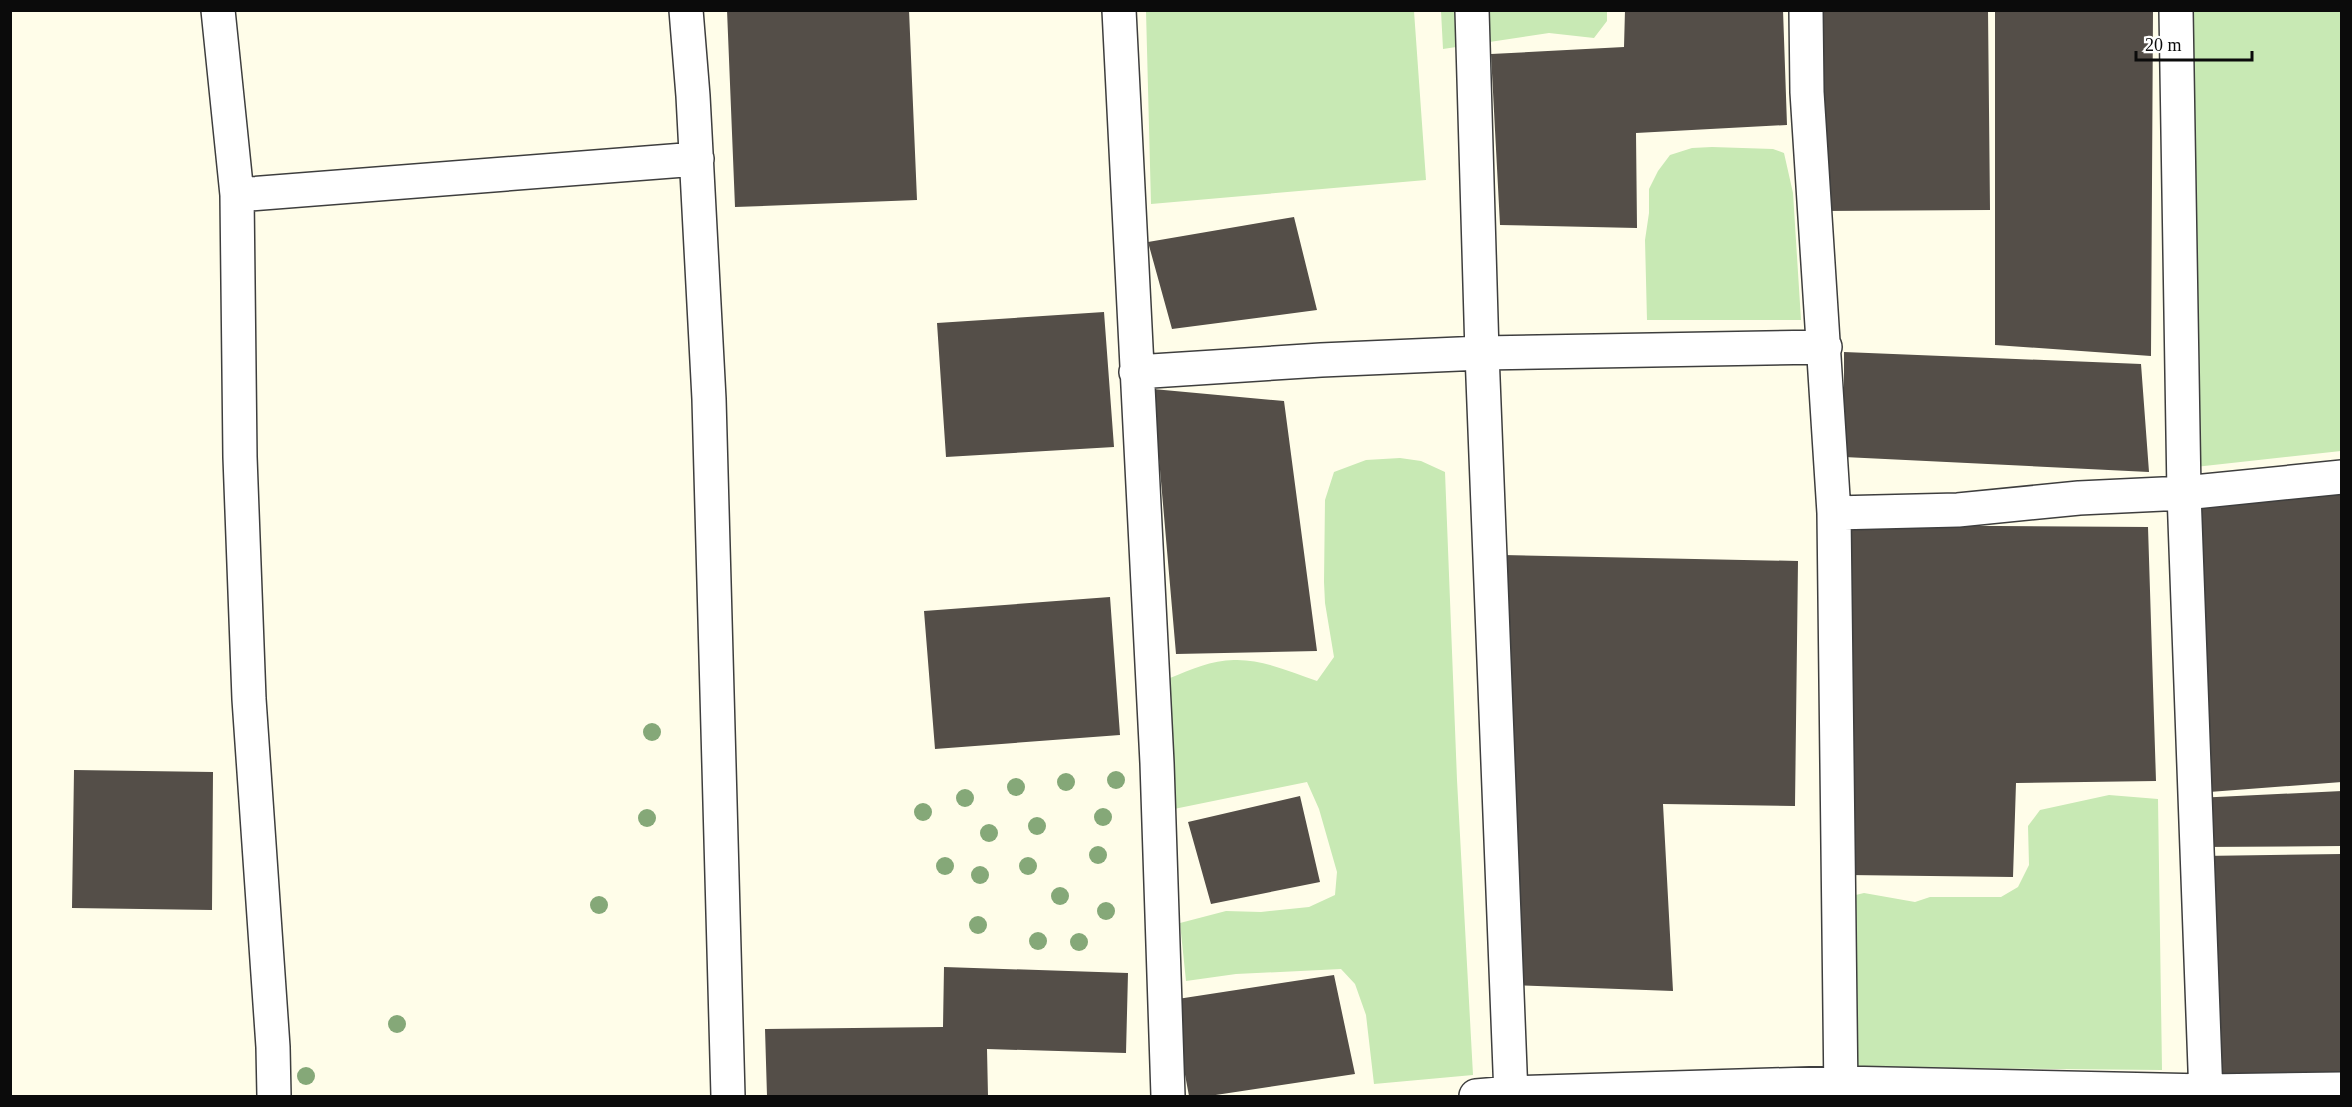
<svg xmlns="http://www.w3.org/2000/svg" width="2352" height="1107" viewBox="0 0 2352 1107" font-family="Georgia,serif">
  <rect width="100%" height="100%" fill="#fffde9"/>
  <path fill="#c8e9b4" d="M1146,11H1414L1426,180L1151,204Z
    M1441,11H1607V21L1594,38L1549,33L1443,49Z
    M2174,11H2341V451L2177,469Z
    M1712,147L1773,149L1784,153L1793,193L1801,320H1647L1645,240L1649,213V189L1658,171L1670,155L1692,148Z
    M1400,458L1421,461L1445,472L1457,780L1473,1075L1374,1084L1366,1015L1355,984L1341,969L1236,974L1186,981L1180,923L1226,911L1261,912L1309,907L1335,895L1337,872L1319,809L1307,782L1174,809L1170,678C1190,670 1212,660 1234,660C1262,659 1291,672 1317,681L1334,657L1325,603L1324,582L1325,500L1334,472L1366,460Z
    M2109,795L2158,799L2162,1070L1843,1067V898L1864,893L1915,902L1930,897H2001L2018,887L2029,865L2028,826L2040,810Z"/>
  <path fill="#544e48" d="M727,10H909L917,200L735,207Z
    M1625,10H1783L1787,125L1636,133L1637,228L1500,225L1491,54L1624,47Z
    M1816,10H1988L1990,210L1822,211Z
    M1995,10H2153L2151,356L1995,345Z
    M1294,217L1317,310L1172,329L1148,242Z
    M1104,312L1114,447L946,457L937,323Z
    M1844,352L2141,364L2149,472L1844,457Z
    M1153,389L1284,401L1317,651L1176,654Z
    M2342,484V782L2196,793L2187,495Z
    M1850,525L2148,527L2156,781L2016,783L2013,877L1848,875Z
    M1503,555L1798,561L1795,806L1663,804L1673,991L1510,985Z
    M1110,597L1120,735L935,749L924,611Z
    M74,770L213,772L212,910L72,908Z
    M2342,791V846L2198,847L2196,798Z
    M1300,796L1320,882L1211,904L1188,822Z
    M2342,854V1075L2210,1076L2201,856Z
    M944,967L1128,973L1126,1053L987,1049L988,1096H767L765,1029L943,1027Z
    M1334,975L1355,1074L1209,1096H1189L1171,1000Z"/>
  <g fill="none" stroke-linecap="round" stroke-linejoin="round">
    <defs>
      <path id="street" d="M218,10L237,195
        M686,10L693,96L709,399L728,1096
        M1119,10L1157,763L1168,1096
        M1472,10L1482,353L1511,1096
        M1806,10L1807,92L1834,513L1841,1096
        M2176,10L2184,493L2206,1096
        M1136,372L1321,360L1482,353L1825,347
        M1834,513L1958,510L2079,498L2184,493L2342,477
        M274,1096L273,1047L249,699L240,457L237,195L697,159
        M1476,1096L1511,1093L1841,1083L2206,1091L2342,1089"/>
    </defs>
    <use href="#street" stroke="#3e3e3e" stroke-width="36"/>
    <use href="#street" stroke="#fff" stroke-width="33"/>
  </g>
  <g fill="#85a878">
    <circle cx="652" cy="732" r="9"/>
    <circle cx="1116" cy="780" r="9"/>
    <circle cx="1066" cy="782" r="9"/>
    <circle cx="1016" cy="787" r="9"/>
    <circle cx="965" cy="798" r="9"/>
    <circle cx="923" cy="812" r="9"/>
    <circle cx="1103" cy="817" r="9"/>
    <circle cx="647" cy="818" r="9"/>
    <circle cx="1037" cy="826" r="9"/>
    <circle cx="989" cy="833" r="9"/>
    <circle cx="1098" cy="855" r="9"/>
    <circle cx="945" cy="866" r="9"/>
    <circle cx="1028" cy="866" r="9"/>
    <circle cx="980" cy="875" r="9"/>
    <circle cx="1060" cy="896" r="9"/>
    <circle cx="599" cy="905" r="9"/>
    <circle cx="1106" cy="911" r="9"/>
    <circle cx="978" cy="925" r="9"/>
    <circle cx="1038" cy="941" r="9"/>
    <circle cx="1079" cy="942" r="9"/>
    <circle cx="397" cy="1024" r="9"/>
    <circle cx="306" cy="1076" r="9"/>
  </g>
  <rect width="2352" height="1107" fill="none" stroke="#0b0b0b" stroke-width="24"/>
  <path d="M2136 51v9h116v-9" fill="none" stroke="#0b0b0b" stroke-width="3"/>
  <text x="2145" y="51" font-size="18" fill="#0b0b0b" stroke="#ffffff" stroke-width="4.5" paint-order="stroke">20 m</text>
</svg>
